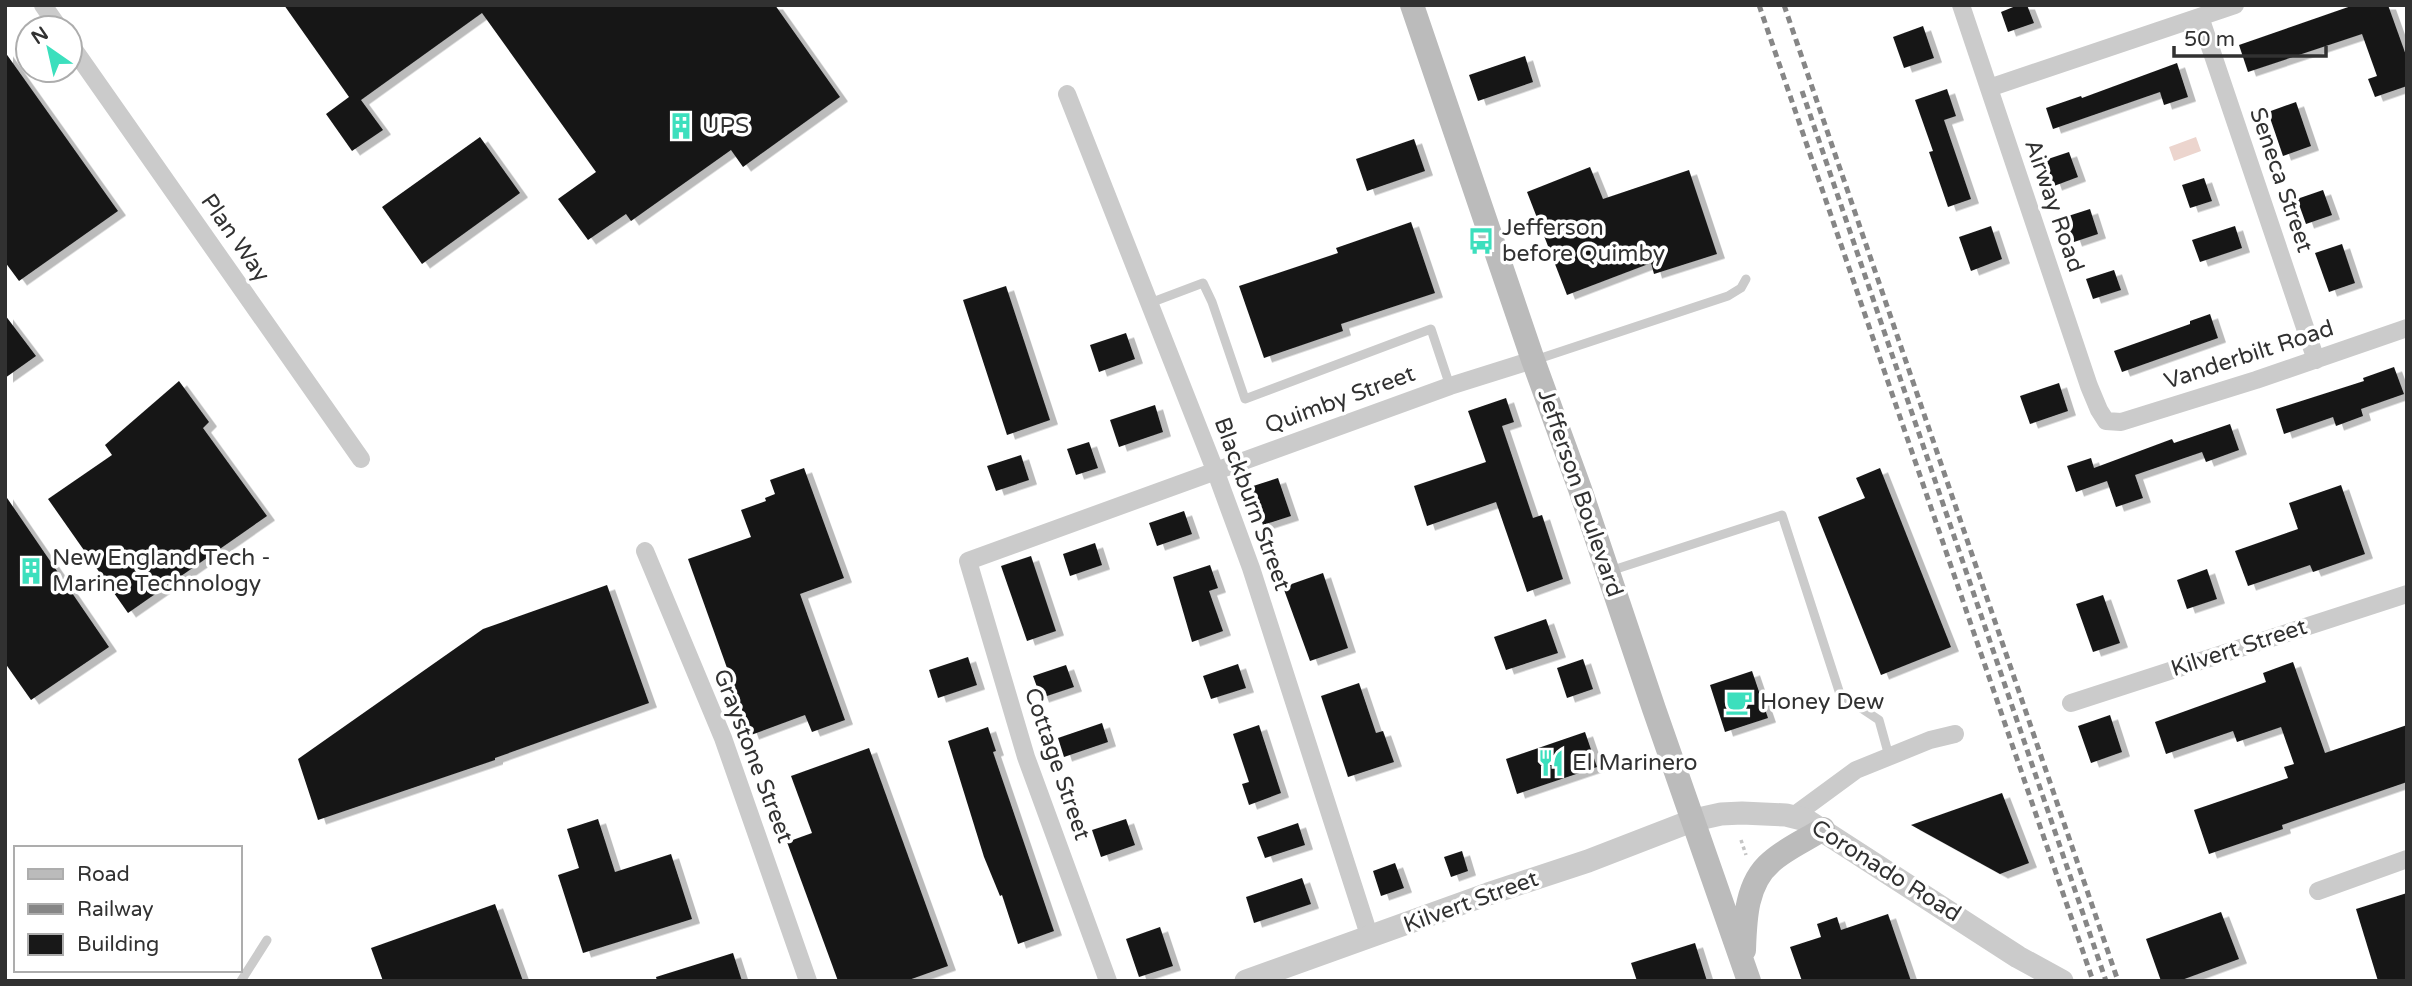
<svg xmlns="http://www.w3.org/2000/svg" width="2412" height="986" viewBox="0 0 2412 986" font-family="'Varela Round',sans-serif">
  <defs>
    <filter id="shadow"><feDropShadow dx="8" dy="4.5" stdDeviation="0" flood-color="#0004"/></filter>
  </defs>
  <rect width="100%" height="100%" fill="#fff"/>
  <path fill="#ecd5ce" d="M2196,137L2201,151L2174,161L2169,147Z"/>
  <path fill="#181818" filter="url(#shadow)" d="M284,5H775L840,97L743,167L731,150L631,221L626,214L588,240L558,199L596,172L482,13L361,100L383,130L352,151L326,114L349,97Z
    M2018,5H2027L2034,23L2008,32L2001,12Z
    M2354,5H2388L2407,58V86L2375,97L2368,79L2377,76L2362,34L2248,72L2239,45Z
    M1923,26L1934,58L1904,68L1893,37Z
    M5,52L118,211L19,281L5,262Z
    M1525,56L1533,82L1478,101L1469,75Z
    M2177,63L2188,97L2164,105L2160,92L2053,129L2046,108L2081,96L2082,98Z
    M1947,89L1956,116L1944,120L1971,199L1948,207L1929,152L1933,151L1915,100Z
    M2296,102L2311,146L2283,156L2268,112Z
    M480,137L520,193L422,264L382,207Z
    M1414,139L1425,171L1367,191L1356,159Z
    M2069,152L2078,177L2054,186L2045,160Z
    M1590,167L1603,199L1689,170L1717,254L1654,274L1651,263L1567,295L1527,192Z
    M2204,178L2212,201L2190,208L2182,185Z
    M2323,190L2332,215L2306,224L2297,199Z
    M2090,209L2098,234L2074,242L2065,217Z
    M1411,222L1435,293L1341,324L1343,331L1264,358L1239,286L1338,253L1336,248Z
    M1991,226L2002,259L1971,271L1959,237Z
    M2235,226L2242,248L2200,262L2192,240Z
    M2342,244L2355,283L2329,292L2315,253Z
    M2114,270L2121,290L2093,299L2086,279Z
    M1006,286L1050,420L1007,435L963,300Z
    M2210,314L2218,338L2122,372L2114,351L2190,324V321Z
    M5,315L36,356L5,378Z
    M1126,333L1135,359L1099,372L1090,345Z
    M2394,367L2404,394L2361,409L2363,416L2336,426L2333,417L2284,434L2276,409L2364,381L2363,378Z
    M179,381L209,422L203,428L267,516L128,613L48,499L112,455L105,445Z
    M2059,383L2068,411L2030,424L2020,396Z
    M1506,398L1514,422L1502,426L1533,518L1542,515L1563,579L1527,592L1496,502L1427,526L1414,486L1486,462L1468,411Z
    M1155,405L1163,432L1119,447L1110,420Z
    M2230,424L2239,450L2206,462L2202,452L2135,475L2143,498L2116,507L2107,481L2076,492L2067,466L2091,458L2094,468L2172,439L2174,443Z
    M1089,442L1098,468L1076,475L1067,449Z
    M1021,455L1029,480L996,491L987,466Z
    M804,468L844,578L800,594L845,720L812,732L805,715L751,735L688,559L751,537L741,510L766,501L765,498L775,494L770,480Z
    M1880,468L1951,647L1881,675L1818,517L1865,498L1856,478Z
    M1278,478L1291,516L1263,525L1250,487Z
    M2341,485L2365,554L2313,572L2310,565L2248,586L2235,551L2298,529L2289,503Z
    M5,495L109,647L31,700L5,663Z
    M1184,511L1192,534L1157,546L1149,523Z
    M1095,543L1102,565L1070,576L1063,554Z
    M1031,556L1056,631L1027,641L1001,566Z
    M1210,565L1218,588L1209,591L1223,631L1192,642L1173,577Z
    M2207,569L2217,599L2187,609L2177,580Z
    M1323,573L1348,648L1310,661L1283,587Z
    M607,585L649,703L495,758V760L318,820L298,759L483,629Z
    M2103,595L2120,643L2093,652L2076,604Z
    M1546,619L1558,653L1506,670L1494,637Z
    M968,657L977,685L938,698L929,670Z
    M1583,659L1593,689L1567,698L1557,668Z
    M2293,662L2325,753L2407,725V782L2282,825L2283,829L2209,854L2194,810L2288,778L2284,767L2294,764L2281,727L2237,742L2233,731L2166,754L2155,722L2266,682L2263,673Z
    M1238,664L1246,688L1211,699L1203,676Z
    M1066,665L1074,687L1041,698L1033,676Z
    M1752,671L1768,718L1725,732L1710,685Z
    M1359,683L1376,733L1383,731L1394,762L1348,777L1321,696Z
    M2110,715L2122,752L2091,763L2078,726Z
    M1102,723L1108,742L1064,757L1058,738Z
    M1259,725L1281,793L1249,805L1242,784L1249,782L1233,734Z
    M988,727L996,751L993,752L1054,931L1018,944L1002,895L1000,896L984,857L948,741Z
    M1585,732L1597,767L1517,794L1506,759Z
    M869,748L948,966L906,981H838L787,842L812,833L791,776Z
    M2002,793L2029,863L2000,874L1911,825Z
    M598,819L615,872L671,854L692,919L583,953L558,875L579,868L567,829Z
    M1126,819L1135,845L1101,857L1092,830Z
    M1298,823L1305,845L1265,858L1257,837Z
    M1462,851L1468,871L1451,877L1444,857Z
    M1395,863L1404,888L1381,896L1373,871Z
    M1302,878L1311,904L1254,923L1246,897Z
    M2407,893V981H2378L2356,909Z
    M495,904L523,981H383L371,948Z
    M2221,912L2239,959L2179,981H2161L2146,939Z
    M1888,914L1911,981H1802L1790,947L1821,937L1817,924L1837,917L1841,930Z
    M1160,927L1173,966L1139,977L1126,939Z
    M1695,943L1707,981H1637L1631,963Z
    M733,953L742,981H657L656,977Z"/>
  <g fill="none" stroke-linecap="round" stroke-linejoin="round">
    <path stroke="#c5c5c5" stroke-width="3.5" stroke-dasharray="3.5 3.5" stroke-linecap="butt" d="M1741,840L1746,855"/>
    <path stroke="#cbcbcb" stroke-width="9" d="M1150,303L1203,283L1212,302L1245,399L1431,329L1450,386
      M1535,360L1728,296L1741,288L1746,279
      M1610,571L1782,515L1840,694L1879,720L1889,756
      M241,981L267,940"/>
    <path stroke="#cbcbcb" stroke-width="18" d="M43,5L59,28
      M1961,5L2089,386L2099,410L2106,421L2121,422L2256,380L2407,328
      M2200,17L2316,360
      M70,44L361,459
      M1989,88L2235,5
      M1067,94L1215,470L1251,568L1370,938
      M645,551L723,738L808,981
      M2071,703L2407,594
      M1792,817L1856,770L1930,740L1955,734
      M2318,891L2407,859
      M1108,981L1026,757L968,561L1450,386L1533,360"/>
    <path stroke="#cbcbcb" stroke-width="23" d="M1246,981L1488,894L1588,861L1694,820L1721,814L1742,813L1786,815L1806,820L2018,957L2062,981"/>
    <path stroke="#bbb" stroke-width="24" d="M1412,5L1533,360L1580,489L1654,709L1749,981
      M1744,950C1745,920 1746,883 1771,862C1785,849 1806,840 1823,829"/>
    <path stroke="#868686" stroke-width="5" stroke-dasharray="7 5" stroke-linecap="butt" d="M1759,5L2093,981
      M1784,5L2118,981
      M1802,91L2106,981"/>
  </g>
  <defs>
    <symbol id="building-bare" viewBox="-9 -9 18 18"><path d="M-4-6H4V6H1V3H-1V6H-4ZM-2.5-4.3h1.7v1.8h-1.7ZM.8-4.3h1.7v1.8H.8ZM-2.5-1h1.7V.8h-1.7ZM.8-1h1.7V.8H.8Z" fill="#3cdfbd" stroke="#fff" stroke-width="2.5" paint-order="stroke"/></symbol>
    <symbol id="bus-bare" viewBox="-9 -9 18 18"><path d="M-5-6H5V4H4V6H2V4H-2V6H-4V4H-5ZM-3.5-4V0h7V-4ZM-3.5 1.2v1.5H-2V1.2ZM2 1.2v1.5H3.5V1.2Z" fill="#3cdfbd" stroke="#fff" stroke-width="2.5" paint-order="stroke"/></symbol>
    <symbol id="cafe-bare" viewBox="-9 -9 18 18"><path d="M-5.5-4.5H6V0H3Q3 3.5 0 3.5H-2.5Q-5.5 3.5-5.5 0ZM3-3.2v2h1.7v-2ZM-6 4.5H4V6H-6Z" fill="#3cdfbd" stroke="#fff" stroke-width="2.5" paint-order="stroke"/></symbol>
    <symbol id="restaurant-bare" viewBox="-9 -9 18 18"><path d="M-5-6h1v4h1v-4h1v4h1v-4h1v5L-1.5 .5V6h-2V.5L-5-1ZM5-6V6H3V1.5H1.5Q1.5-4 5-6Z" fill="#3cdfbd" stroke="#fff" stroke-width="2.5" paint-order="stroke"/></symbol>
  </defs>
  <g fill-rule="evenodd">
    <use href="#building-bare" x="662" y="107" width="38" height="38"/>
    <use href="#bus-bare" x="1462" y="222" width="38" height="38"/>
    <use href="#building-bare" x="12" y="552" width="38" height="38"/>
    <use href="#cafe-bare" x="1720" y="683" width="38" height="38"/>
    <use href="#restaurant-bare" x="1532" y="744" width="38" height="38"/>
  </g>
  <g text-anchor="middle" dominant-baseline="central" stroke-width="7" stroke-linejoin="round" paint-order="stroke">
    <g font-size="23" fill="#313131" stroke="#fff" text-anchor="start">
      <text x="702" y="126">UPS</text>
      <text x="1502" y="228">Jefferson<tspan x="1502" dy="26">before Quimby</tspan></text>
      <text x="52" y="558">New England Tech -<tspan x="52" dy="26">Marine Technology</tspan></text>
      <text x="1760" y="702">Honey Dew</text>
      <text x="1572" y="763">El Marinero</text>
    </g>
    <g font-size="23" fill="#313131" stroke="#fff">
      <text transform="translate(2281 180) rotate(71)">Seneca Street</text>
      <text transform="translate(2054 206) rotate(71)">Airway Road</text>
      <text transform="translate(235 238) rotate(55)">Plan Way</text>
      <text transform="translate(2249 355) rotate(-18)">Vanderbilt Road</text>
      <text transform="translate(1340 400) rotate(-20)">Quimby Street</text>
      <text transform="translate(1580 493) rotate(71)">Jefferson Boulevard</text>
      <text transform="translate(1252 504) rotate(70)">Blackburn Street</text>
      <text transform="translate(2239 648) rotate(-18)">Kilvert Street</text>
      <text transform="translate(753 756) rotate(69)">Graystone Street</text>
      <text transform="translate(1057 764) rotate(71)">Cottage Street</text>
      <text transform="translate(1886 871) rotate(32)">Coronado Road</text>
      <text transform="translate(1471 902) rotate(-20)">Kilvert Street</text>
    </g>
  </g>
  <rect width="2412" height="986" fill="none" stroke="#313131" stroke-width="14"/>
  <rect x="14" y="846" width="228" height="126" fill="#ffffff" stroke="#adadad" stroke-width="2"/>
  <rect x="28" y="869" width="35" height="10" fill="#bbbbbb" stroke="#adadad" stroke-width="2"/>
  <text x="77" y="881" font-size="21" fill="#313131">Road</text>
  <rect x="28" y="904" width="35" height="10" fill="#868686" stroke="#adadad" stroke-width="2"/>
  <text x="77" y="916" font-size="21" fill="#313131">Railway</text>
  <rect x="28" y="934" width="35" height="21" fill="#181818" stroke="#adadad" stroke-width="2"/>
  <text x="77" y="951" font-size="21" fill="#313131">Building</text>
  <g transform="translate(49 49) rotate(326)"><circle r="33" fill="#ffffff" stroke="#adadad" stroke-width="2"/>
  <path d="M0-5L12 26L0 18L-12 26Z" fill="#3cdfbd"/>
  <text y="-10" font-size="19" font-weight="bold" text-anchor="middle" fill="#313131">N</text>
  </g>
  <path d="M2174 46v10h152v-10" fill="none" stroke="#313131" stroke-width="3.5"/>
  <text x="2184" y="46" font-size="21" fill="#313131" stroke="#ffffff" stroke-width="5" paint-order="stroke">50 m</text>
</svg>
